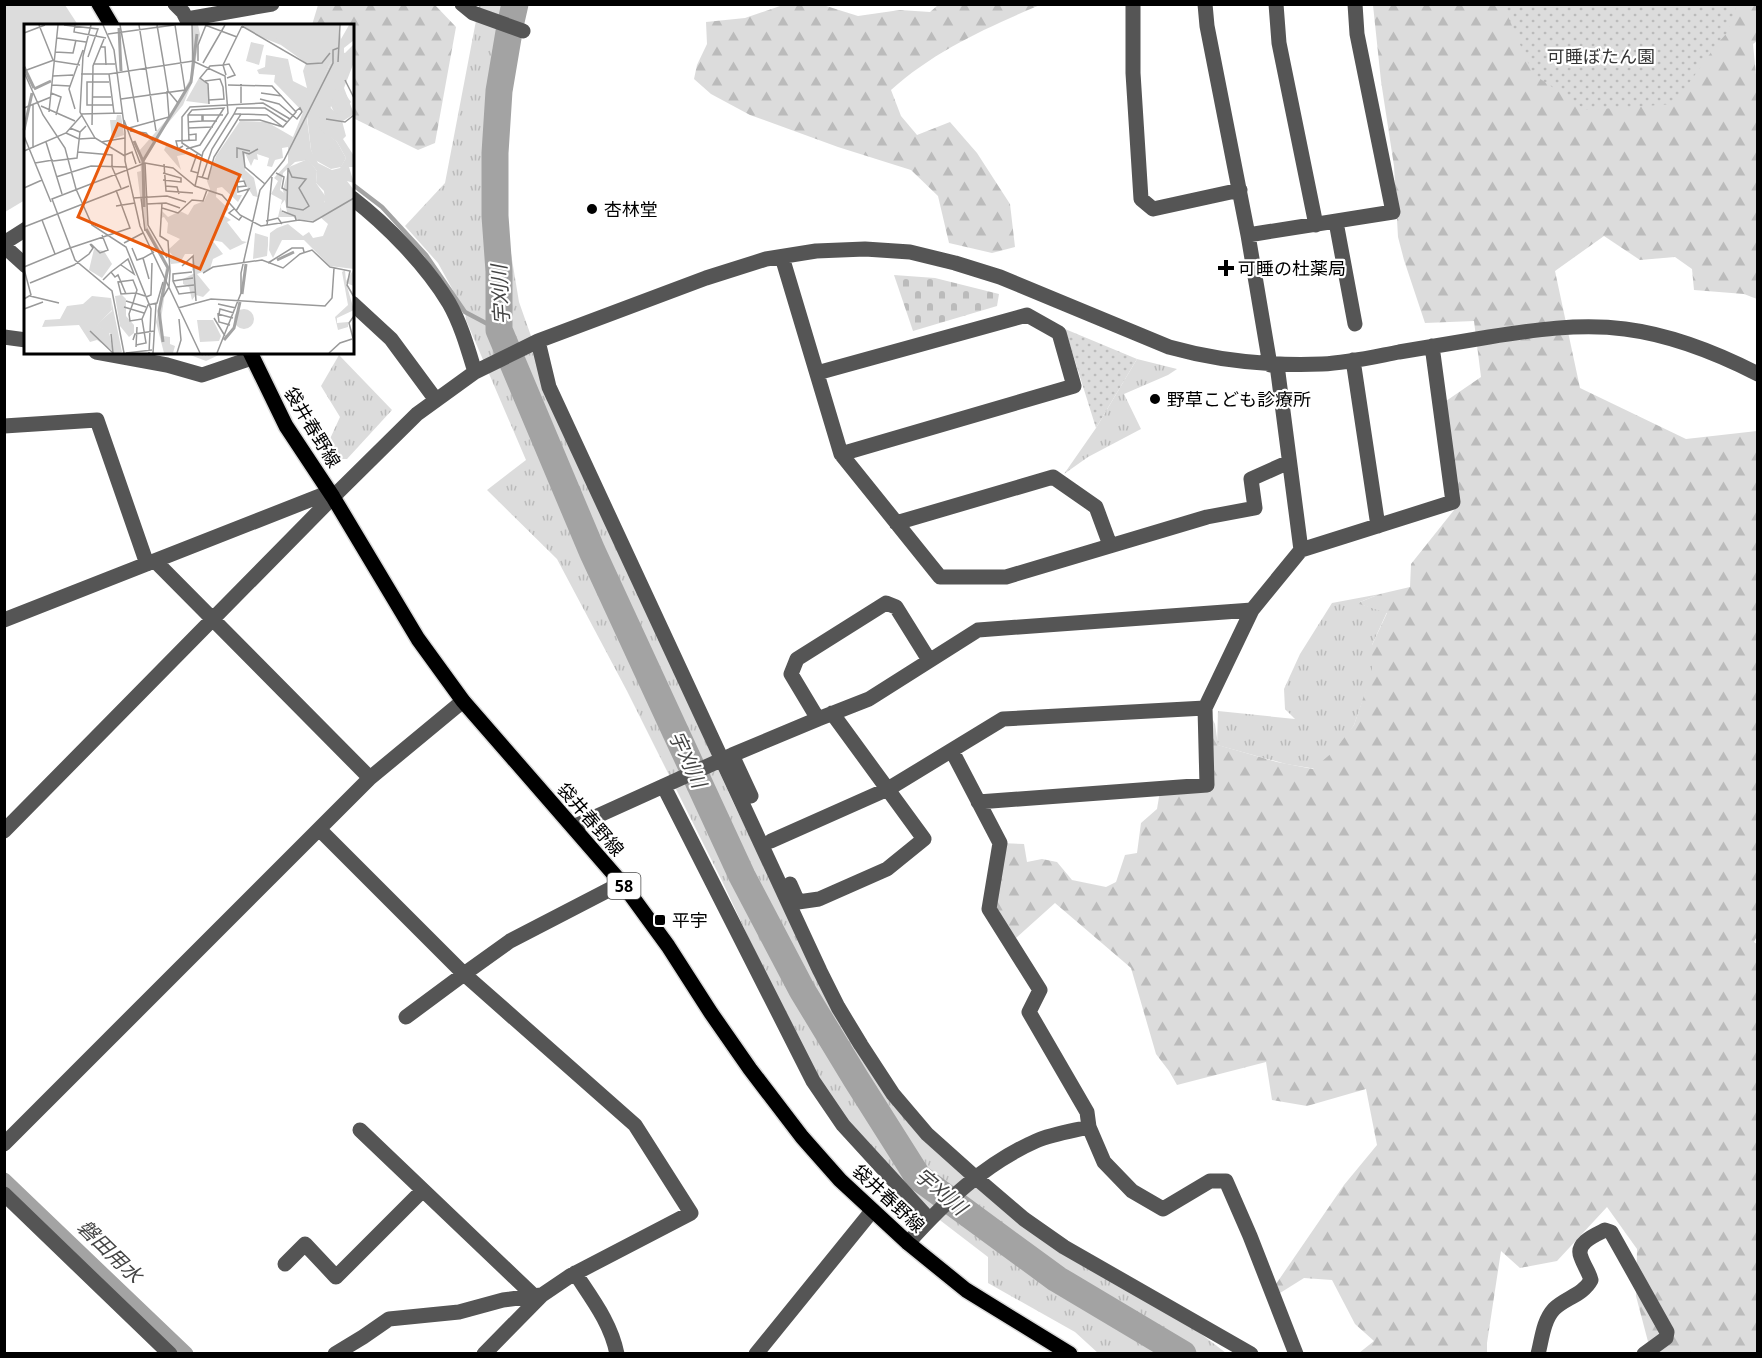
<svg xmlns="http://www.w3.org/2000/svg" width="1762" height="1358" viewBox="0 0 1762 1358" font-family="'Noto Sans','Noto Sans JP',sans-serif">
  <defs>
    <pattern id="grass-tufts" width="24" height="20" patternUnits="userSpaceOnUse" patternTransform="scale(1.5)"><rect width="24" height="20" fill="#dcdcdc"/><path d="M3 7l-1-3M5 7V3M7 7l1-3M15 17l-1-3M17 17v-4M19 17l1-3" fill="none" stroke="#bbb"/></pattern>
    <pattern id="forest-firs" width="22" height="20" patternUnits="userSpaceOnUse" patternTransform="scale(1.5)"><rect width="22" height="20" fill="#dcdcdc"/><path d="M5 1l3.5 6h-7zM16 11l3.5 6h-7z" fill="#bbb"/></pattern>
    <pattern id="cemetery-stones" width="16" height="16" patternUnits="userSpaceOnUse" patternTransform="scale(1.5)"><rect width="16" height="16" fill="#dcdcdc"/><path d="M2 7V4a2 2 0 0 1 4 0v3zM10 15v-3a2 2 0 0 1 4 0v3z" fill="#bbb"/></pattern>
    <pattern id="park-dots" width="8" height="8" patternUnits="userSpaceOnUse" patternTransform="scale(1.5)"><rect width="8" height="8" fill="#dcdcdc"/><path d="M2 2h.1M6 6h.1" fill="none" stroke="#bbb" stroke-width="1.8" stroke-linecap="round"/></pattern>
  </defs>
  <rect width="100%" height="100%" fill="#fff"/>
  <path fill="url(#grass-tufts)" d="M479,5H527L505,117L506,223L519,302L549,387L616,543L732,800L835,1011L936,1149L1192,1327L1226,1353H1098L1075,1332L988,1283V1257L928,1211L819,1089L723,883L627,691L557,559L487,490L526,460L466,320L465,312L438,263L405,226L445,183Z
    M185,353H223L206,361Z
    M339,355L392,410L347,459H327L323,454L340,417L321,386Z
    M1137,359L1177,369L1168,375L1124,394L1141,429L1088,457L1064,474L1096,428Z
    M1380,594L1360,602V604L1387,612L1372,645L1373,672L1354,725L1339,748L1316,769L1286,764L1217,745L1218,711L1295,719L1285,709L1284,689L1300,654L1332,603Z"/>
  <path fill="url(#forest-firs)" d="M318,5H435L456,27L435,143L418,150L353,118L352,26L312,25Z
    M783,5H823L858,16L900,10L930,12L938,5H1040C988,27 934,51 891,90L901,116L917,135L950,122L977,153L1010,204L1015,247L992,253L949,243L938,196L911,170L838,147L750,115L711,94L694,79L697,65L707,44L706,22L745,18Z
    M1373,5H1757V41L1753,44L1758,95L1757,299L1744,294L1694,290L1692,269L1675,257L1640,260L1604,236L1555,271L1580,388L1686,439L1757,431L1758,934L1754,942L1758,945L1757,1353H1651L1636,1296L1637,1249L1607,1207L1557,1261L1520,1268L1501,1251L1487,1343V1353H1359L1374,1341L1355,1324L1332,1280L1304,1278L1280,1293L1276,1284L1344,1185L1377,1145L1366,1089L1307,1106L1272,1100L1266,1062L1177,1085L1169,1071L1156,1054L1131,968L1055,903L1016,938L990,904L1000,843L1024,844L1027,862L1042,859L1057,862L1072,880L1106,887L1116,882L1125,855L1137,853L1141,823L1157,809L1160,791L1213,789L1209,724L1212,718L1215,724L1218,745L1277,762L1313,769L1334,751L1354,725L1372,672V645L1387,613L1359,604L1360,602L1380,594L1410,587L1411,564L1458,505L1446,401L1481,377L1474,321L1425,323L1404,260L1398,237L1394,166L1381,81Z"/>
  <path fill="url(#cemetery-stones)" d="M894,275L935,278L999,294L997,306L913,331Z"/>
  <path fill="url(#park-dots)" d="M1503,5H1737L1727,33L1717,44L1674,104L1586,110L1533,74Z
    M1065,329L1137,359L1096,428Z"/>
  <path fill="#dcdcdc" d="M4,5H65L78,25L26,26L25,200L5,212Z"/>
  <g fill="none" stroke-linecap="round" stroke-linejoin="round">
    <path stroke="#a3a3a3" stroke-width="4.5" d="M352,184L382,207L426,255L465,312L499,330"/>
    <path stroke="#a3a3a3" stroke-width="15" d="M4,1180L186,1354"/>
    <path stroke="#a3a3a3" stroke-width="27" d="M515,4L510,26L499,91L495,153V216L499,271V330L592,551L742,876L802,990L856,1079L918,1177L1057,1279L1183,1354"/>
    <defs>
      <path id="major" d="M99,4L112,26
        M250,352L286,426L333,497L418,639L463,701L625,887L668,946L711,1013L750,1069L802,1137L840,1180L908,1243L966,1290L1070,1354"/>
    </defs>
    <use href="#major" stroke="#dbdbdb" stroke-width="18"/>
    <path stroke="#555" stroke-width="15" d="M175,4L183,12L190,26
      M462,4L473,13L523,31
      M1133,4V73L1141,199L1153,209L1240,190
      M1205,4L1207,26L1248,235L1270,365
      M1276,4L1279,43L1316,225
      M187,19L272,4
      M352,198C387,225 426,265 449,303C461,324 468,349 475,372
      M1336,222L1355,324
      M1248,235L1393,212L1357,34L1355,4
      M4,243L26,229
      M4,246L26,266
      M782,257L841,454L940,577H1006L1207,517L1255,508L1251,479L1289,462
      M352,303L391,339L436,400
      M4,337L26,340
      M538,341L549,387L820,971L838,1007L861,1045L893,1094L927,1134L975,1177L1024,1219L1064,1247L1251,1354
      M96,352L167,365L202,375L252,358
      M1353,360L1378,526
      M1277,365L1301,550
      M817,373L1027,315L1059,333L1074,386L841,454
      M4,426L97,420L147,564
      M896,523L1053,477L1096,507L1110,545
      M155,561L370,778
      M4,620L330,492
      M818,719L791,674L797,659L886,603L896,607L929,660
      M952,751L1000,843L989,909L1040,990L1029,1012L1087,1112L1089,1127L1104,1162L1132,1191L1163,1209L1210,1181H1226L1250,1236L1296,1354
      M732,755L751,796
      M664,787L813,1081L843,1125L929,1219
      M978,802L1207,785L1205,708L1252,610L1301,550L1453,502L1432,346
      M573,827L732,755L818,719L869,699L978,630L1252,610
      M319,829L464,974L635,1125L691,1213L570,1276L542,1295L484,1354
      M4,831L333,497L417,414L475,372L538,341L706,278L766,259L816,251L865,249L910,252L955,263L1000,277L1169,347C1219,361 1270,366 1322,364C1348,363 1373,357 1399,352C1429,347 1459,342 1489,337C1533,330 1580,323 1625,329C1672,335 1715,352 1758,374
      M771,841L888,789L1003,719L1205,708
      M790,884L798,902L819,899L887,869L924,839L832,713
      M406,1017L464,974L510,941L622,883
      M360,1130L534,1296
      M4,1144L370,778L463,701
      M4,1194L170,1354
      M908,1243C945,1202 984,1164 1036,1141C1052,1134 1072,1131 1089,1127
      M285,1264L305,1244L336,1277L423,1190
      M575,1273C592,1299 611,1323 617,1354
      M335,1354L363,1337L389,1319L459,1312L503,1300L541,1295
      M756,1354L872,1211
      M1538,1354C1542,1339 1543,1321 1554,1309C1565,1298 1583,1295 1591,1280C1589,1272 1584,1266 1581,1257C1575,1243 1595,1235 1605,1230L1611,1232L1667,1332L1666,1338L1644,1354"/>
    <use href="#major" stroke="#000" stroke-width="15"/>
  </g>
  <g fill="#000" stroke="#fff" stroke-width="2">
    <circle cx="592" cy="209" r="6"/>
    <path d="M1223 259h6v6h6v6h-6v6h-6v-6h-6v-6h6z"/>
    <circle cx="1155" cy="399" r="6"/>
    <rect x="654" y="914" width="12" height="12" rx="3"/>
  </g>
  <g text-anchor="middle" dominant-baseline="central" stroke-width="4.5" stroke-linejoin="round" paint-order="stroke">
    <rect fill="#fff" stroke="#4c4c4c" stroke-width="1.5" x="607.5" y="873" width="33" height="26" rx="4.5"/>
    <g font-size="16" font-weight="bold" fill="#000">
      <text x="624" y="886">58</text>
    </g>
    <g font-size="18" fill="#333" stroke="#fff">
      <text x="1601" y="56">可睡ぼたん園</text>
    </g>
    <g font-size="18" fill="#000" stroke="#fff" text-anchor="start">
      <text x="604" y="209">杏林堂</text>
      <text x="1238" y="268">可睡の杜薬局</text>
      <text x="1167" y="399">野草こども診療所</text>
      <text x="672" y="920">平宇</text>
    </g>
    <g font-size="18" fill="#000" stroke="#fff">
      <text transform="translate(313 427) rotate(59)">袋井春野線</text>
      <text transform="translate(591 819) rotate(49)">袋井春野線</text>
      <text transform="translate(889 1198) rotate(43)">袋井春野線</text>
    </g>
    <g font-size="20" font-style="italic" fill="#444" stroke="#fff">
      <text transform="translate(500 295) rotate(-93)">宇刈川</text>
      <text transform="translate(688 759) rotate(65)">宇刈川</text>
      <text transform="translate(941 1191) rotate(40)">宇刈川</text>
      <text transform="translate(110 1251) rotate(44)">磐田用水</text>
    </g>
  </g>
  <g transform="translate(24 24)">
    <rect width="330" height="330" fill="#fff"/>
    <path d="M168,1H174L176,10L168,59L159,81L130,116L121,136L123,202L145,242L136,302L139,316V312L146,313V320L151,322L149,329H140L132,298L142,243L120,203L113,148L117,147L115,127L146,92L167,53ZM219,1H251L257,21L232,11ZM330,20V38L320,64L330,90L316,99L307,82L301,108L313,118L322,134L317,143L307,145L291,136L287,126L283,91L305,42L314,27L321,29ZM231,209L244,213V221L243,232L229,235ZM87,274L98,328L95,329H89L87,310L72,301L88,287ZM210 295a10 10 0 1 1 20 0a10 10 0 1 1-20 0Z" fill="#dcdcdc"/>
    <path d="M251,1H315L317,15L325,1H330V16L320,24V31L316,34L314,28L305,42L283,95L287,126L294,139L308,146L316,144L322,134L313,118L296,106L295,91L301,79L317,93L322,112L319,115L330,132V143H325L330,159L323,157L330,166V262L322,259L330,286L313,294V299L324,298V303L314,306L311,293L324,281L318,248L321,246L322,257L330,245L306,242L280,216H258L249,234L245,226L246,209L253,204L264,200L279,212L285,208L289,214L299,212L304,200L296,193H254L258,176L247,170L254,157L250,154L264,139V123L258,124L259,134L251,136L248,143L243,142L245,134L233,130L234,136L230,135L227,142L221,129V146L230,154L234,173L229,172L217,153L212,158L213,171H218L214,178L198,163L193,164L192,173L205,185L199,191L207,196L203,198L218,217L223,218L206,226L198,218L188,216L199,230L189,235L186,245L173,250L186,266L179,273L172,271L168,276L165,263L159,260V255L171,249L168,246L169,230H161L156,239L147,240L145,234L149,232L144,226L156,215L143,209L144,199L140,193L137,194L138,187L144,193L156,187L164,191L170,181L180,177L186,165L183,157L192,132L216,97L243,98L269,113L279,88L250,58L251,51L235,50L233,46L241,43L242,31L264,35L269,57L283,64L279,47L282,39L257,21L248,7ZM284,136L293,147L292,159L300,167L301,177L297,184L259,189L256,182L264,172L256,166L259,149L271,138ZM311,65L320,68L327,78L317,89L308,76ZM142,122L168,129L153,132L157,146L140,126ZM308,124L314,130V138L303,137L295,129ZM70,225L80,227L88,240L78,254L65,246ZM98,271L102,275V292L110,301V309L105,313L96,302L91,272ZM68,272L87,274L88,286L73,301L85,308L89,327L73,316L66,318L55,301L18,303L21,296L36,295L43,282L59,280Z" fill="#dcdcdc" fill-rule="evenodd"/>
    <path d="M227,18L240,21L235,41L222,37ZM175,54L184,60L185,80L162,77ZM208,134V141L220,145L206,156L200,154L198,143L200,137ZM284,135L293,147L292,159L302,173L296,193L290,197L272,195L263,188L259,166L265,143Z" fill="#dcdcdc"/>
    <path d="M93,91H97L100,111L88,115L86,96H92ZM173,296H189L197,312L195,317L176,318Z" fill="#dcdcdc"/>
    <path fill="none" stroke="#a3a3a3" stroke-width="3" d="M95,4L97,47M0,43L10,64M10,65L27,57M0,106L8,69M110,117L119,137M120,183L119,137L167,58L173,10M122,205L144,244L135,287L139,318M253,236L270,228M218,270L222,240M200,316L210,304L216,278"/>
    <path fill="none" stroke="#999" stroke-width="1.5" d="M15,1L29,36M40,1L74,5L64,33M51,1L50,8L82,14M67,1L59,32L56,88L71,114L101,132M79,1L90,26L101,108V137L116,202L176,329M96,1L114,98M115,1L132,107M133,1L140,42M168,1L169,37M181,1L213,13M218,2L283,40L298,39L306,29M0,9L21,1M84,10L150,1M33,14L62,18M76,23H81L82,41M31,28L49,29L52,16M30,37L56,41M174,37V21L182,1M314,38L316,1M179,39L201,1M69,40H91M140,42L144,67L154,79M0,47L30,36M0,48L19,91L41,124L52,165L68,201L102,223L127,285L125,329M57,50H85L169,37L201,52L204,89L179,128L171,162M85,50L90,89M202,51L199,41L205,40L211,51L203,54M29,52L49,51M321,56L330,74M181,57L196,55L199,63L200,75L185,76M85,58H63V81H89M217,60V79M28,61L46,62M27,69L37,73L32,91M237,69L258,72M68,73H87M97,75L161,66L151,1M236,75L255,80L273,95L278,88L276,84L272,87M9,80V124M185,80L184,60L176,54L186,42L199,41L218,2M17,82L51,97M0,84L27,73M51,85L45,65L59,26M25,88L34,1M57,90L98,89M210,90L213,84H241L263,98M164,91H178V97L164,98M302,95L321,98L330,91M100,96L116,139M215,96H236L259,103M193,97H179V91H199M68,101L69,42L80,15M46,104L56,108L62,102M105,104L145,93L143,67M164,104L189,103M106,107L122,109L129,117M42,109L55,115L71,114M0,112L27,178M22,118L38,170M77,118L101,114M159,122L154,125L152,117L172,116V110L164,111M162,125L176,121L200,84L168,86L164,91L165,117M234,125L225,130L219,128L221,143L241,160M0,127L42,109L58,91M54,128L88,131V143M173,130L167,147L174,149M101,131L108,128L112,140M178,132L158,119V93L166,83L239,79L266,95M213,134V124L226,127M29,137L53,134L56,108M11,139L29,136M121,139L124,201L143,234M140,140L142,167L169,169M88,143L97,164M264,144L268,153L282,155L275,164L285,182L279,186L263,183ZM252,149L260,153L258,164L264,167M173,152L184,155L190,133L217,90L243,91L259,103L272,88L248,62L204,61M32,153L67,142L102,143M178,154L188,125L210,90H217M139,156L157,158V154L139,149M141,162L153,163L155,170M0,164L18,156M117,173L121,207M109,174L143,172L162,178M138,179L136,212L144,217L146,247L145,263L139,273M123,180L142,179L156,184M92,182L111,179M138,184L154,189L168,176L179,177L183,166M210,185L205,189L215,196L218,192M212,187L225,165L214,168L213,158L220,157L222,162L213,163M258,187L271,192L272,196M18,196L31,230M242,197L254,194L258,200M243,202L248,153M0,203L105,162M100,219L119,209M67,220L76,229L84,226L78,211M46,224L106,204L92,166M108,224L113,236L119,234M244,239L268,224H279L280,228M158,242L169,232L172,277M0,243L46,224M0,245L7,271L0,275M87,248L104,235L110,250L97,241M168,248L149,250V257L155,270L171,268M179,249L189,243L238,236L259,244L276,230L288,226L306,243L326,247L323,261L330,273M125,255L119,234L130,228M79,256L87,248L91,253L94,251L102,270M149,257L169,254M6,259L50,241L65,230L69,224L66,220M152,263L170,261M6,272L35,279M122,273L127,271L128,239M102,277L122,283M194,280L212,284M100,283L120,289M154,284L187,275L301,282L308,274L310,244M0,285L19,278M195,290L196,285L210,289M330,292L325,299L330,318M190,294L201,312M118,295L106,297L105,290L109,279L112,269L113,266L109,256L94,258L97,270L112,269L121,272M206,301L195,298L194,290L209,294M66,307L89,329M87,310L89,329M109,316L111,310L130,307M112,321L122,319L118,295L124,281L133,279L139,258M112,323L113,303M100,329L88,267L51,236L28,175L121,139L149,144L171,162L198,171L216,191L237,202L275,196L289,198L330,174M102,329L128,326M129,329L132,280M153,329L157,316L155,295M193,329L217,269V249L236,166L260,136L309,39V26L314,24M305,329L316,319L328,315"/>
    <path fill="#e8590c" fill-opacity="0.15" stroke="#e8590c" stroke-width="3" d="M94,100L216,151L176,245L54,193Z"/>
    <rect width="330" height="330" fill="none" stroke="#000" stroke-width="3"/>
  </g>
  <rect width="1762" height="1358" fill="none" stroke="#000000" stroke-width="12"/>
</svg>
